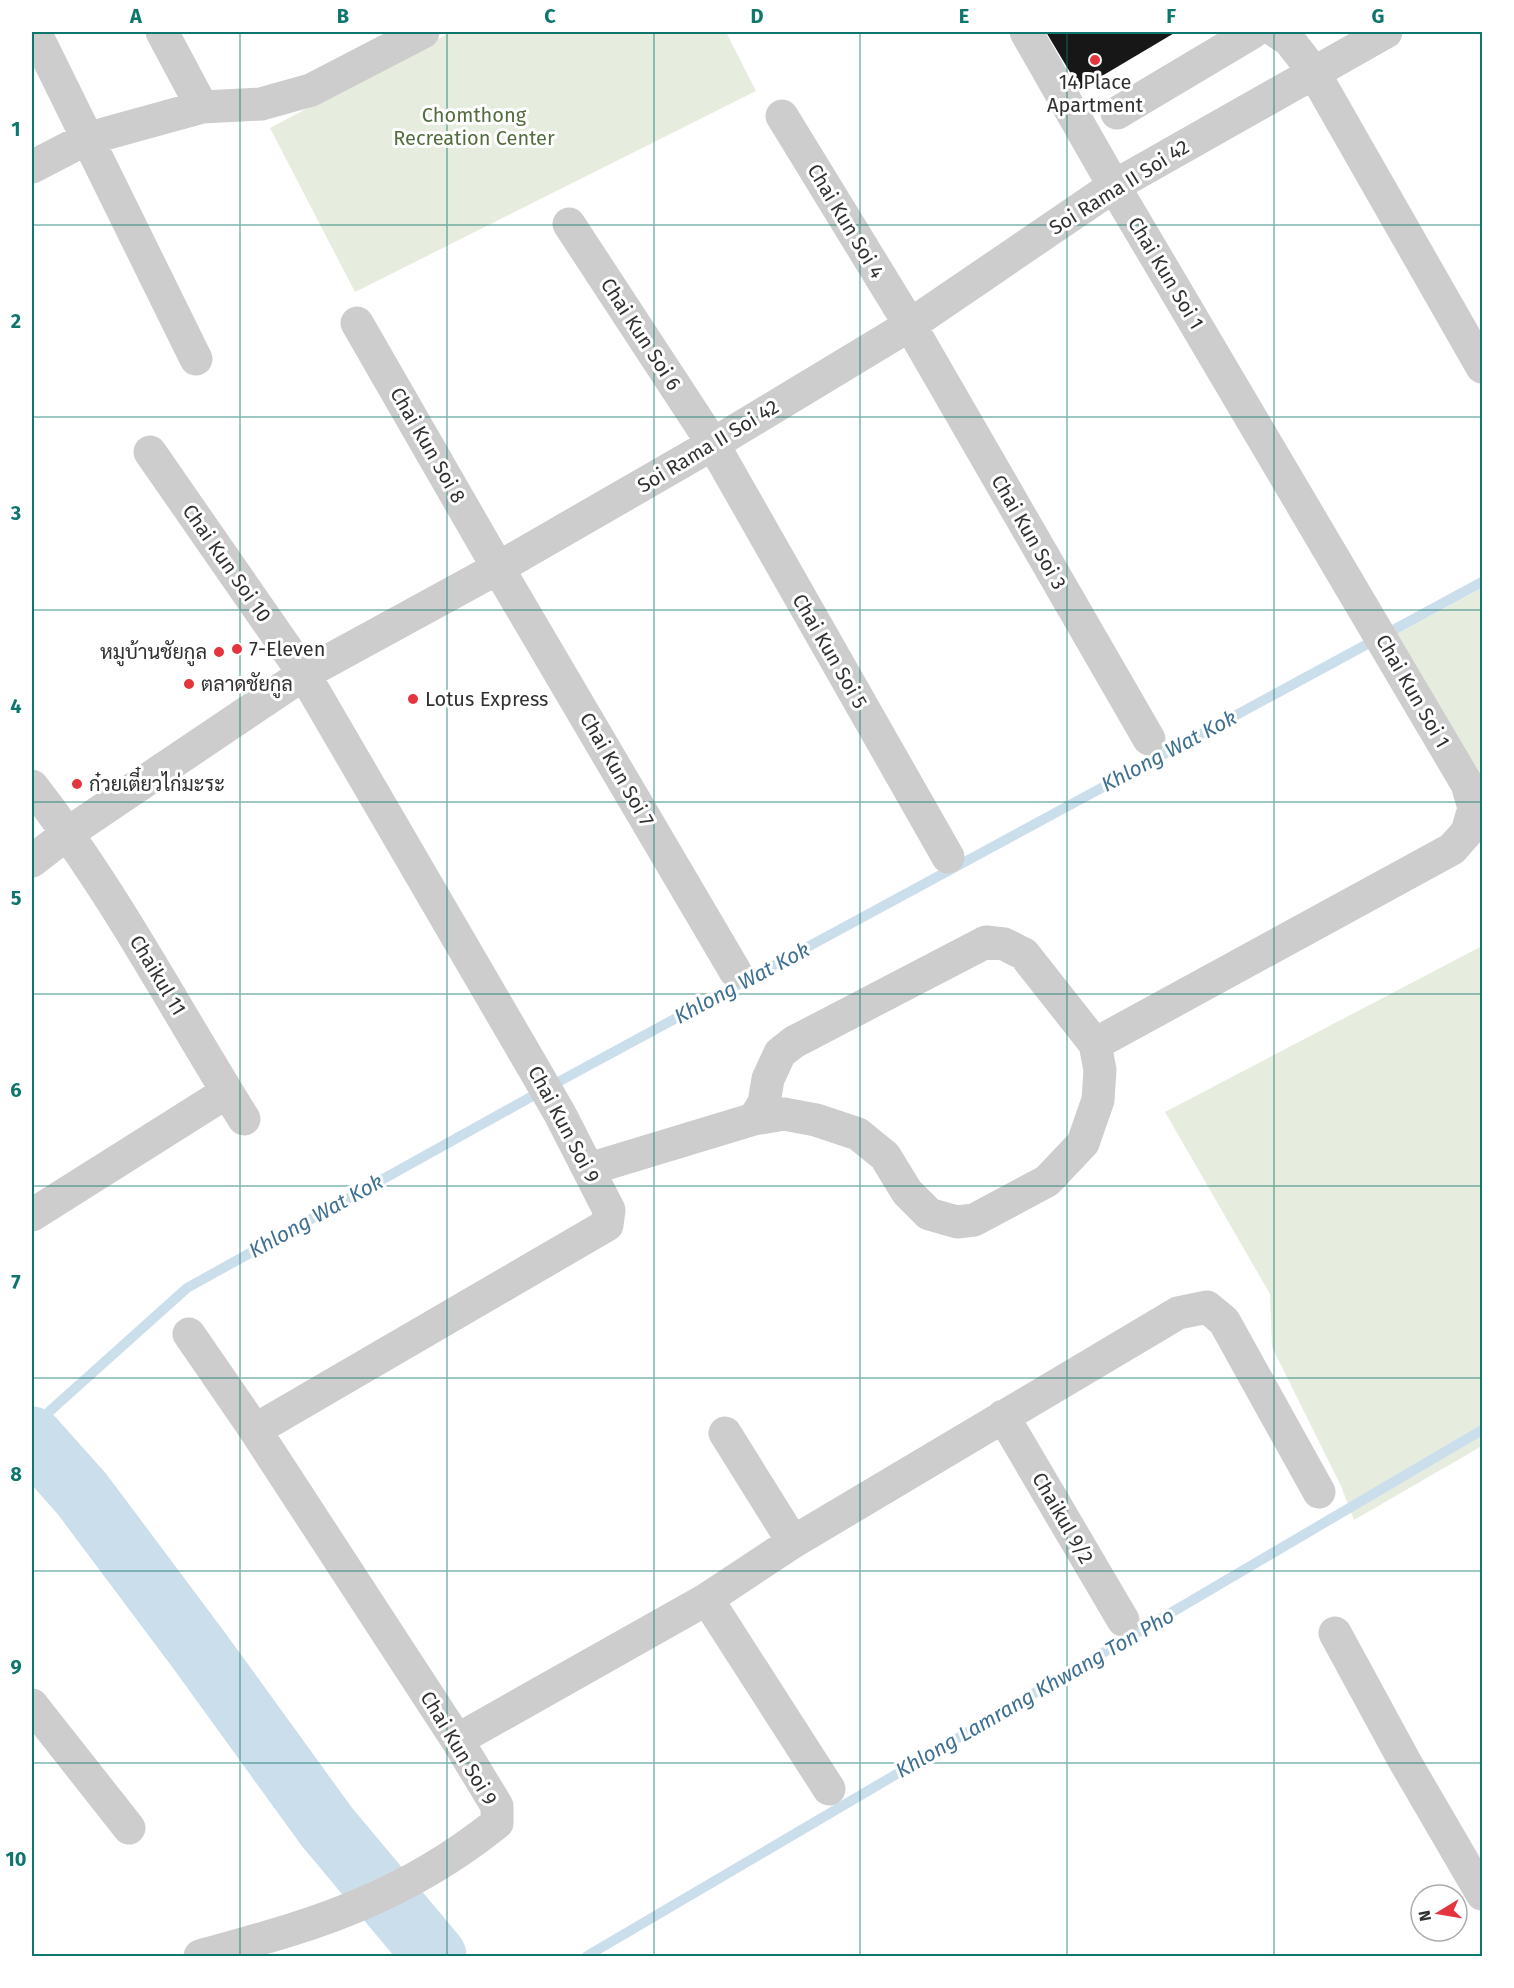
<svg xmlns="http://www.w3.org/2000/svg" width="1514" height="1988" viewBox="0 0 1514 1988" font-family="'Fira Sans',Sarabun,sans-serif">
  <rect width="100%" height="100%" fill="#fff"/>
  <path fill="#e6edde" d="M451,32H726L756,91L355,292L270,128Z
    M1482,588V797L1391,637Z
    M1482,946V1446L1354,1520L1341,1486L1272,1347L1270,1294L1165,1112Z"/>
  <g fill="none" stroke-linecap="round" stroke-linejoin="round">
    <path stroke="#cbdeec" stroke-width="10" d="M32,1427L187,1288L547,1088L1482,582
      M587,1956L1482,1430"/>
    <path stroke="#cbdeec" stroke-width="63" d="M32,1438L82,1494L198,1649L327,1827L435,1956"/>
  </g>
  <path fill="#171717" d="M1046,32H1176L1080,89Z"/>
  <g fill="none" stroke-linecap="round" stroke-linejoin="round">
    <path stroke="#cdcdcd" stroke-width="33" d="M35,32L196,359
      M162,32L202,107
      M1026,32L1114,186L1467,784L1474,808L1467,832L1452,849L1095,1044
      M1277,32L1289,40L1313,71L1482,367
      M1117,113L1253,32
      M782,116L910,325L1149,739
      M32,167L86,139L202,107L261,104L311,90L423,32
      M569,224L713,444L948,857
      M357,323L498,568L735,971
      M150,452L304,674L534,1069L560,1114L609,1210L607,1225L255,1430
      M32,786C113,890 174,1007 244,1119
      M32,861L68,833L304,674L498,568L713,444L910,325L1114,186L1386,32
      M589,1169L754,1119L764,1103L768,1079L780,1053L794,1042L986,942L1004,944L1024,954L1095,1044L1100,1070L1098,1100L1083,1143L1047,1181L974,1220L957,1222L929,1214L907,1192L885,1156L858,1134L816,1120L784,1114L754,1119
      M32,1215L227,1092
      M189,1334L255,1430L457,1740L497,1806V1823C456,1856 407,1885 359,1905C308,1927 253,1941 200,1956
      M1003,1416L1123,1620
      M725,1433L793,1542
      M707,1599L829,1789
      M1335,1633L1404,1760L1482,1894
      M32,1705L129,1828
      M457,1740L707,1599L793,1542L1178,1313L1207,1307L1224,1321L1319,1492"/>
  </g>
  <path fill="none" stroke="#0f766e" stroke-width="1.5" stroke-opacity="0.55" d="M240,32V1956M447,32V1956M654,32V1956M860,32V1956M1067,32V1956M1274,32V1956M32,225H1482M32,417H1482M32,610H1482M32,802H1482M32,994H1482M32,1186H1482M32,1378H1482M32,1571H1482M32,1763H1482"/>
  <g fill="#e4353e" stroke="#fff" stroke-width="2">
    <circle cx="1095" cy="60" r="6"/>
    <circle cx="237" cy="649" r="6"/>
    <circle cx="219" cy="652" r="6"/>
    <circle cx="189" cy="684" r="6"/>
    <circle cx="413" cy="699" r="6"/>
    <circle cx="77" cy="784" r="6"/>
  </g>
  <g text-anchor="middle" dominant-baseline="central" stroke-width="6" stroke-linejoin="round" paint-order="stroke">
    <g font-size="20" fill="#303030" stroke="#fff" text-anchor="start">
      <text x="1095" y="82" text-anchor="middle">14 Place<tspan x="1095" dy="23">Apartment</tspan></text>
      <text x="249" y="649">7-Eleven</text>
      <text x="207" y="652" text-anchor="end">หมูบ้านชัยกูล</text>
      <text x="201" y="684">ตลาดชัยกูล</text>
      <text x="425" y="699">Lotus Express</text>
      <text x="89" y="784">ก๋วยเตี๋ยวไก่มะระ</text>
    </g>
    <g font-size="20" fill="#526c3d" stroke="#fff">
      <text x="474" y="115">Chomthong<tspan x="474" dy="23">Recreation Center</tspan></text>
    </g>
    <g font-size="20" fill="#303030" stroke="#fff">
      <text transform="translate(1119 187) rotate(-32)">Soi Rama II Soi 42</text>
      <text transform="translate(846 221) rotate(59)">Chai Kun Soi 4</text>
      <text transform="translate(1166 273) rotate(59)">Chai Kun Soi 1</text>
      <text transform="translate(641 334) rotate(57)">Chai Kun Soi 6</text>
      <text transform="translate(428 445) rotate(60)">Chai Kun Soi 8</text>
      <text transform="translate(708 446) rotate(-31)">Soi Rama II Soi 42</text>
      <text transform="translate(1029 532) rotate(60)">Chai Kun Soi 3</text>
      <text transform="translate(227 563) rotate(55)">Chai Kun Soi 10</text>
      <text transform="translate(830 651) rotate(60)">Chai Kun Soi 5</text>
      <text transform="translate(1413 691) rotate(60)">Chai Kun Soi 1</text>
      <text transform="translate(617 769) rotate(60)">Chai Kun Soi 7</text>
      <text transform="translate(158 975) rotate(59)">Chaikul 11</text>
      <text transform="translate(564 1124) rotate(62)">Chai Kun Soi 9</text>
      <text transform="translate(1063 1518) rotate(60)">Chaikul 9/2</text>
      <text transform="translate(459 1748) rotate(59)">Chai Kun Soi 9</text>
    </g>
    <g font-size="21" font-style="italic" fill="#3e7092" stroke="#fff">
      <text transform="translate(1169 751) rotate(-28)">Khlong Wat Kok</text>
      <text transform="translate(742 983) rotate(-28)">Khlong Wat Kok</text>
      <text transform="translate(316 1216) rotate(-29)">Khlong Wat Kok</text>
      <text transform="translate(1035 1693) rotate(-30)">Khlong Lamrang Khwang Ton Pho</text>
    </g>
  </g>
  <rect width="1514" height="1988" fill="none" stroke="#ffffff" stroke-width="66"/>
  <g transform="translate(1439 1913) rotate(259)"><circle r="28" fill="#ffffff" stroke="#acacac" stroke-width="1.5"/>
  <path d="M0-4.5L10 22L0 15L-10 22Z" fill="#e4353e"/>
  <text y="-9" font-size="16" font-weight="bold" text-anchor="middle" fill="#303030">N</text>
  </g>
  <rect x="33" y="33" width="1448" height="1922" fill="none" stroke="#0f766e" stroke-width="2"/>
  <g font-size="20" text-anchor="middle" font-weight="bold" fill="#0f766e">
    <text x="136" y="23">A</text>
    <text x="343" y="23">B</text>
    <text x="550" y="23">C</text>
    <text x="757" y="23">D</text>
    <text x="964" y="23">E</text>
    <text x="1171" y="23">F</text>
    <text x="1378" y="23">G</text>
    <text x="16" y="136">1</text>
    <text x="16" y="328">2</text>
    <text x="16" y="520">3</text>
    <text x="16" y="713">4</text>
    <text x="16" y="905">5</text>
    <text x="16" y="1097">6</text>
    <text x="16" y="1289">7</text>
    <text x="16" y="1481">8</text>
    <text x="16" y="1674">9</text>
    <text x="16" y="1866">10</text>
  </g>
</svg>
